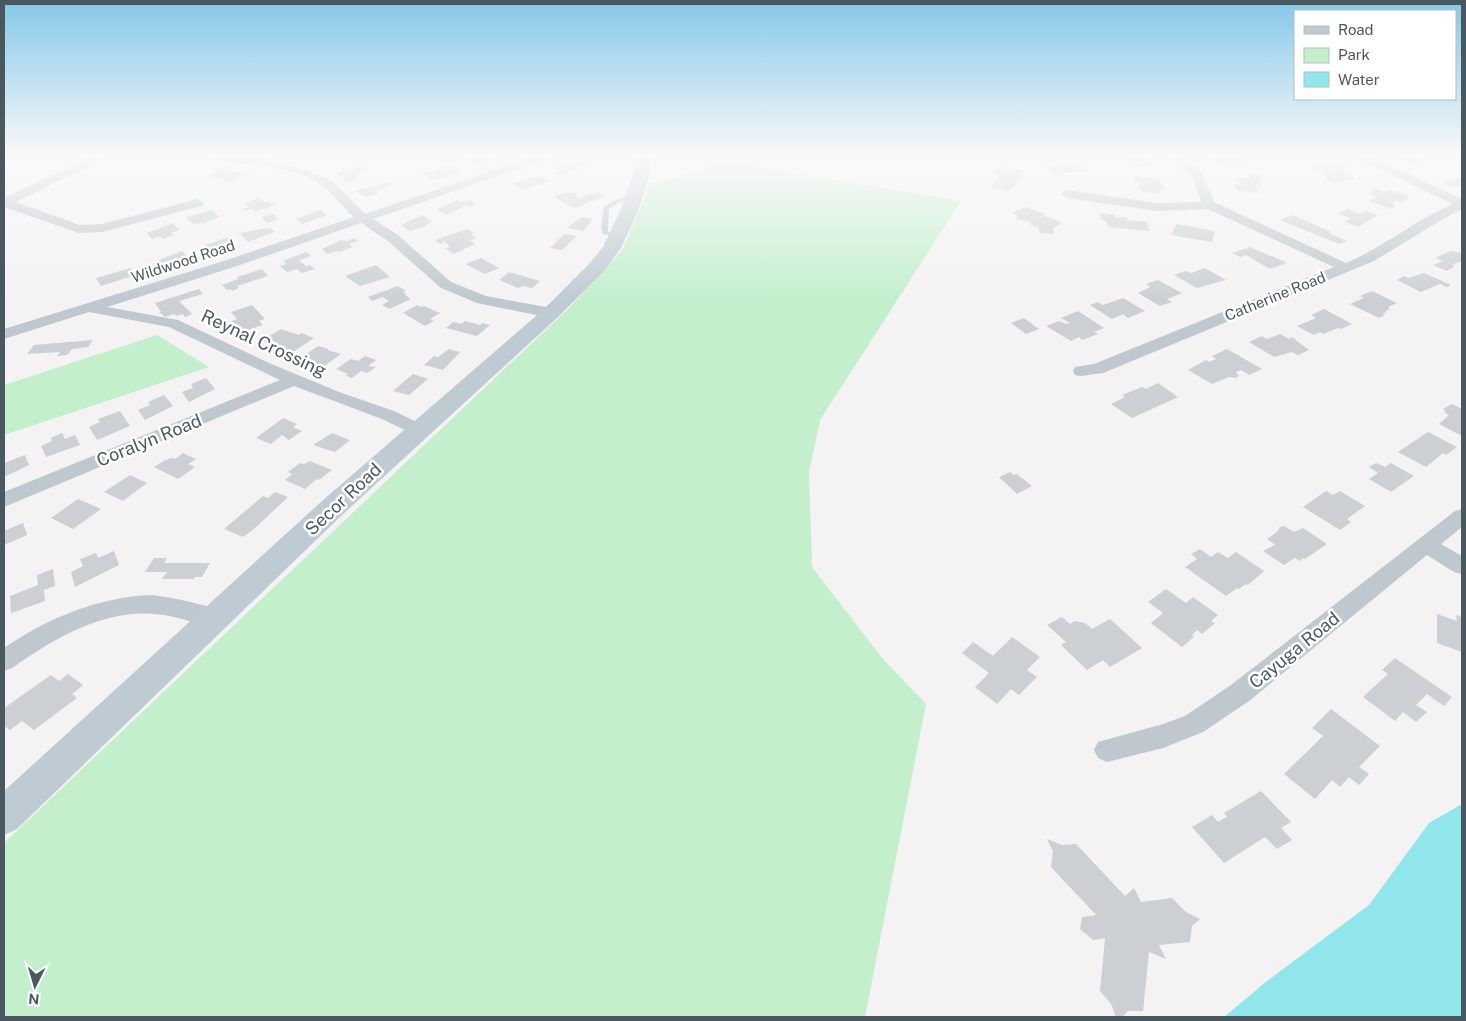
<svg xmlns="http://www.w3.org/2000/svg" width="1466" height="1021" viewBox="0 0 1466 1021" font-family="'Public Sans',sans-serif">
  <rect width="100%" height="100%" fill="#f4f2f2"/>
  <path fill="#c3efcd" d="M721,161L961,201L820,420L809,472L812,567L883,659L926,704L865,1017H4V843L569,308L623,249L651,183L670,180Z
    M157,335L209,367L4,435V385Z"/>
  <path fill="#91e6eb" d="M1462,804V1017H1224L1267,981L1369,905L1429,823Z"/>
  <path fill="#ccd0d4" d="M465,158H496V159L476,164Z
    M1126,158H1145L1153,165L1137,167Z
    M1208,158H1238L1245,165L1236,166L1229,162L1216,163Z
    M1397,158H1420L1426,161L1408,164Z
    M585,161L589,163L560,176L553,173L561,170L555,167L567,163L571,165Z
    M1315,163L1343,164L1347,168H1340L1342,170H1340L1344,173L1351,174L1356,179H1342L1345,182H1331L1322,172H1317L1309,165H1316Z
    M449,164L459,171L439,179L431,180L423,174Z
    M1082,164L1089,171L1053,174L1045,165Z
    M360,166L368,171L354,175L359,179L349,182L336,173Z
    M1004,167L1022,170L1020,175L1022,176L1014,188H1011L1009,191L991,188L998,175L993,174L995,170Z
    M221,169L238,173L243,171L250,173L231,182L208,175Z
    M1249,173L1259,174L1262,183L1258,182L1261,188L1256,187L1258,193L1236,190L1234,184L1238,185L1236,177L1251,179Z
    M540,176L548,181L525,190L511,183Z
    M1134,176L1159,179L1160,183L1164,184V191L1160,190V194L1140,191L1139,183L1135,182Z
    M1462,178V186L1452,187L1442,182Z
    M391,182L394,184L376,191L379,193L365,197L356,191Z
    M1375,188L1386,192L1390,190L1409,196L1401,203L1396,201L1392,204L1396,205L1391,209L1369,201L1377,196L1368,193Z
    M567,192L570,193L574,192L579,195L575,196L579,198L598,192L605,196L575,208L565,204L554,196Z
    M259,198L264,202L268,201L275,205L255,212L252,209L245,211L242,209L249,207L245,203Z
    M458,200L462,202L470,200L477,204L469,207L466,205L446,215L437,209Z
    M1025,207L1045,214L1043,215L1063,223L1053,228L1054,234L1040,233L1038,227L1030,225L1031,223L1027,221L1017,219L1016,218L1019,216L1012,213Z
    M1347,209L1360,214L1365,211L1378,215L1358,227L1344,222L1351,218L1338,214Z
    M212,210L219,217L204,223L193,224L186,217Z
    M320,210L327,215L302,224L296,219Z
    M1100,213L1114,215L1115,217H1127V220L1147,222L1150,231L1108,227L1107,222L1101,219Z
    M273,214L278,219L267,223L262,217Z
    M422,215L432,222L425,225L427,226L410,231L401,225Z
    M1293,215L1331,232L1328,233L1347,241L1339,244L1280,220Z
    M582,217L592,219L584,231L567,228Z
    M173,223L179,230L171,233L173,235L163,239L160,236L152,239L147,233Z
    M1176,224L1215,231L1212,242L1171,235Z
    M267,228H271L274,232L248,242L240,233Z
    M467,229L474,233L471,234L476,238L470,240L475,244L453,254L446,248L450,247L445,242L440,244L435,240Z
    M564,234L577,236L562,250L550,248Z
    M230,237L235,243L221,248L223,250L214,253L205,245Z
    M354,238L358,241L349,244L353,247L339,252L337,251L327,254L322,249L341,240L347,241Z
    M1250,247L1270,256H1272L1287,263L1270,269L1246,255L1240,257L1232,253Z
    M182,251L191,260L170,267L166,262L161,263L158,260Z
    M1450,251L1462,253V261L1452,265L1455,266L1447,271L1433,265L1443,261L1435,258Z
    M306,252L311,256L299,260L306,266L310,265L315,269L302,273L297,269L287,272L280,266L286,264L283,261Z
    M481,258L499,268L485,274L465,264Z
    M376,265L390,277L360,286L345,276Z
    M131,268L136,275L101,286L96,278Z
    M1205,268L1226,280L1197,288L1174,275L1186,271L1191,273Z
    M262,269L268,276L237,286L239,288L232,291L230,289L227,290L222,285L238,279L237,277Z
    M509,272L540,281L532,288L523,286L518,288L499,280Z
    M1424,273L1451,285L1447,287L1440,284L1421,292L1397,280L1404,276L1409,278Z
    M1158,280L1182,293L1167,299L1172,302L1160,306L1138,293L1150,287L1146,284Z
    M398,286L406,291L403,292L406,294L405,295L411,299L389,309L382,305L389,301L383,297L372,301L368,297Z
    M199,289L203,294L179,301L192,314L185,317L183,314L176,316L174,314L165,317L159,312H161L155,303Z
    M1372,291L1397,303L1390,306L1388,308L1390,309L1385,311L1387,312L1382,314L1385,315L1379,318L1350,304L1364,298L1360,296Z
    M1123,298L1145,311L1128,318L1123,314L1112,319L1090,305L1098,302L1103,305Z
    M252,305L265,319L259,321L263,325L239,333L237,330L232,332L225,324L237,319L231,312Z
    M417,305L421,307L424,306L440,313L430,319L434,321L425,326L403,313Z
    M1324,309L1352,324L1341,329L1338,328L1323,334L1320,332L1314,335L1297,326L1316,318L1311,315Z
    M1078,311L1104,328L1094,332L1098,334L1082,340L1079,337L1071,341L1046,326L1059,321L1066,324L1070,323L1061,318Z
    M1024,318L1039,329L1026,334L1011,323Z
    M465,321L480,325L482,323L490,325L477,336L446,328L453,322L461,324Z
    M281,329L299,335L301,333L314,338L290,354L280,350L284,348L281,346L261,341Z
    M1280,334L1289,339L1292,337L1309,350L1298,355L1292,352L1274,357L1249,342L1262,336L1267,339Z
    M93,340L88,347L72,349L67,355L57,356L60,352L27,354L34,345Z
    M318,346L329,349L328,350L341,354L323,367L299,359Z
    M449,349L460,352L443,370L424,365L434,356L438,357Z
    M1227,349L1262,369L1249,375L1241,370L1236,372L1239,376L1236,378L1229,377L1212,384L1188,370L1206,360L1209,362L1216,359L1212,356Z
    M365,356L376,360L368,366L376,367L367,373L361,371L352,378L345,375L348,374L336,369L351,359L358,361Z
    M413,374L428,379L409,395L393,391Z
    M206,378L215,389L189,402L182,392L193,388L191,384Z
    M1158,383L1178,397L1132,418L1111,404L1125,397L1122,395L1142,387L1146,389Z
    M164,395L173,406L145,420L138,410L150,405L148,402Z
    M1452,404L1462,409V436L1439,424L1449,415L1444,412L1446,411L1443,409Z
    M120,411L130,426L97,440L89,427L100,422L98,419Z
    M283,418L297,424L293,427L302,431L289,440L282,435L271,444L256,438Z
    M1428,432L1457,447L1446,455L1443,453L1426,467L1398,452Z
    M62,433L65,439L75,435L80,445L46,457L41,446L52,441L51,438Z
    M332,433L350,440L335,452L313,445Z
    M183,453L196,459L188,464L195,467L178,479L154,467L164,461L171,458L175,459Z
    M25,455L29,465L4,477V463Z
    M310,461L332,470L319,480L317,479L305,489L285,480L292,474L288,472L300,463L304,464Z
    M1376,463L1385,467L1391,463L1414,476L1391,492L1369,479L1378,473L1369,467Z
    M1010,472L1014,475L1017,474L1032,486L1017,494L999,477Z
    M130,475L147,483L123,501L104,492Z
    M1326,491L1333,495L1340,491L1365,506L1347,519L1351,522L1340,530L1303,507Z
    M275,492L288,497L254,529L243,537L224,529L263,496L268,498Z
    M78,499L101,509L73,529L51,518Z
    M23,523L27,535L4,545V531Z
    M1284,526L1294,532L1303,528L1327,544L1305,559L1304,558L1299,561L1295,558L1284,565L1263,551L1275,545L1267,539L1277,532L1280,527Z
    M1200,549L1211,557L1218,552L1228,558L1236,552L1264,571L1248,585L1246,584L1239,589L1237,588L1226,596L1185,567L1197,559L1191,554Z
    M114,551L119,565L75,587L71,572L83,566L80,559L96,553L98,558Z
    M154,558H167L164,563H210L202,577H195L194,579H162L167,572H145Z
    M53,569L55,586L44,590L45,601L11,613L10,596L38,585L37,575Z
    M1166,589L1186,603L1193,597L1218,615L1211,621L1215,623L1202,634L1197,630L1192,635L1194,637L1182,647L1151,623L1163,613L1148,602Z
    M1437,614L1457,621L1456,615L1462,617V652L1437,643Z
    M1062,617L1070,624L1075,621L1085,623L1092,629L1110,619L1142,648L1110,667L1103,660L1087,670L1061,645L1066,642L1047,625Z
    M1012,637L1040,657L1027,670L1037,677L1019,695L1011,689L997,704L975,687L989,673L962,653L973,642L993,656Z
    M1395,658L1452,697L1444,706L1427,694L1416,705L1427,712L1416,722L1403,712L1395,721L1363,697L1388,674L1382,670Z
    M68,674L83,685L72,694L77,698L34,730L22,721L10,730L6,727L4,728V708L51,675L59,681Z
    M1331,709L1380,746L1359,767L1369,774L1359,785L1349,777L1340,787L1332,780L1315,799L1284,774L1323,736L1312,728Z
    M1261,791L1291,822L1281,828L1292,840L1277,849L1265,837L1224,863L1192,827L1212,815L1218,822L1227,817L1224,813Z
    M1047,839L1062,845L1076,844L1125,896L1134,888L1141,902L1172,898L1186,912L1200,919L1192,926L1190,942L1159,945L1166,959L1149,952L1143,1011H1128L1122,1017H1116L1111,1004L1100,991L1105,938L1093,940L1080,929L1082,917L1096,915L1051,867L1053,851Z"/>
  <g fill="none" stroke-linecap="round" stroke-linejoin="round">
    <path fill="#bec8ce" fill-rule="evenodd" d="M635,194L638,196L637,197L619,202L609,209L608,232L621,235V237L603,234L601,229L604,207L615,200Z"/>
    <path fill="#bec8ce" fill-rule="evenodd" d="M89,158H105L16,202L80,225L102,224L198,199L204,203L202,206L102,232L79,233L4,207V198Z
      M210,158L265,159L306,170L331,180L365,214L529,158H547L545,160L373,219L398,235L451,282L486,296L551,308L556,310L559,313L556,316L551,318L477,303L441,288L388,241L361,223L237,266L107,307L178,320L269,363L339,392L394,411L425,426L428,430L425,434L419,436L413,434L382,419L294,386L4,507V492L280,380L169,327L89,312L4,339V329L227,260L354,217C343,208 334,194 324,187C298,166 248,164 216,161Z
      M1169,158H1183L1201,171L1214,202L1346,263C1384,247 1415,220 1453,204L1357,158H1373L1462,199V209L1443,219L1374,261L1103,373L1081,376L1075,375L1073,371L1075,367L1094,364L1334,267L1208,209L1157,211L1067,198L1061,194L1067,190L1157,203L1201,202L1192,176Z
      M1462,509V527L1441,544L1462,556V574L1454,572L1427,555L1249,701L1203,732L1163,748L1107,762L1098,758L1094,750L1098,742L1163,724L1185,716L1231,685L1455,511Z
      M152,595C176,598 201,604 224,611L227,618L224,625C209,630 181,617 164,615C108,606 56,637 12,668L4,671V648C48,618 98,597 152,595Z"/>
    <path fill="#becbd3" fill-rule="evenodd" d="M635,158H651L649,175L639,209L621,248L604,271L558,317L342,515L17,829L4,835V791L322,501L544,309L590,263L603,247L621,209L633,175Z"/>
  </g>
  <linearGradient id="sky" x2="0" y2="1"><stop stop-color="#85c8e9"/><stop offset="0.52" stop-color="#faf9f9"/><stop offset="1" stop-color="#faf9f9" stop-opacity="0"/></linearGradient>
  <rect width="1466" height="301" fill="url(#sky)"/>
  <g text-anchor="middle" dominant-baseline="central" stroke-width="5" stroke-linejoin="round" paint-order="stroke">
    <g font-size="15" fill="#4a585f" stroke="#fff">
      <text transform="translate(183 261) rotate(-18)">Wildwood Road</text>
      <text transform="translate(1275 296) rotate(-22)">Catherine Road</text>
    </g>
    <g font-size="18" fill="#4a585f" stroke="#fff">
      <text transform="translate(264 343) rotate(25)">Reynal Crossing</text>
      <text transform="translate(149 440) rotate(-22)">Coralyn Road</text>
      <text transform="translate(343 499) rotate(-43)">Secor Road</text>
      <text transform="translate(1294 650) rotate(-39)">Cayuga Road</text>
    </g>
  </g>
  <rect width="1466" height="1021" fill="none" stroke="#4a585f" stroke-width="10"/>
  <rect x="1294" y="10" width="162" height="90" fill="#ffffff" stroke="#b7bcbf"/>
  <rect x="1304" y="26" width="25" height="8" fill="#becbd3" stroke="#b7bcbf"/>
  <text x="1338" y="35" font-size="15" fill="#4a585f">Road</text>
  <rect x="1304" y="48" width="25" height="15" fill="#c3efcd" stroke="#b7bcbf"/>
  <text x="1338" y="60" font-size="15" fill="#4a585f">Park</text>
  <rect x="1304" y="72" width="25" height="15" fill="#91e6eb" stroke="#b7bcbf"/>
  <text x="1338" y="85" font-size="15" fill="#4a585f">Water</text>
  <g transform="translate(35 986) rotate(185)" stroke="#ffffff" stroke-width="4" paint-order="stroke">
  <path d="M0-4L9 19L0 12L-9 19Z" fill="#4a585f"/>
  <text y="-8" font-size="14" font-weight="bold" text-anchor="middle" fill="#4a585f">N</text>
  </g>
</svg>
